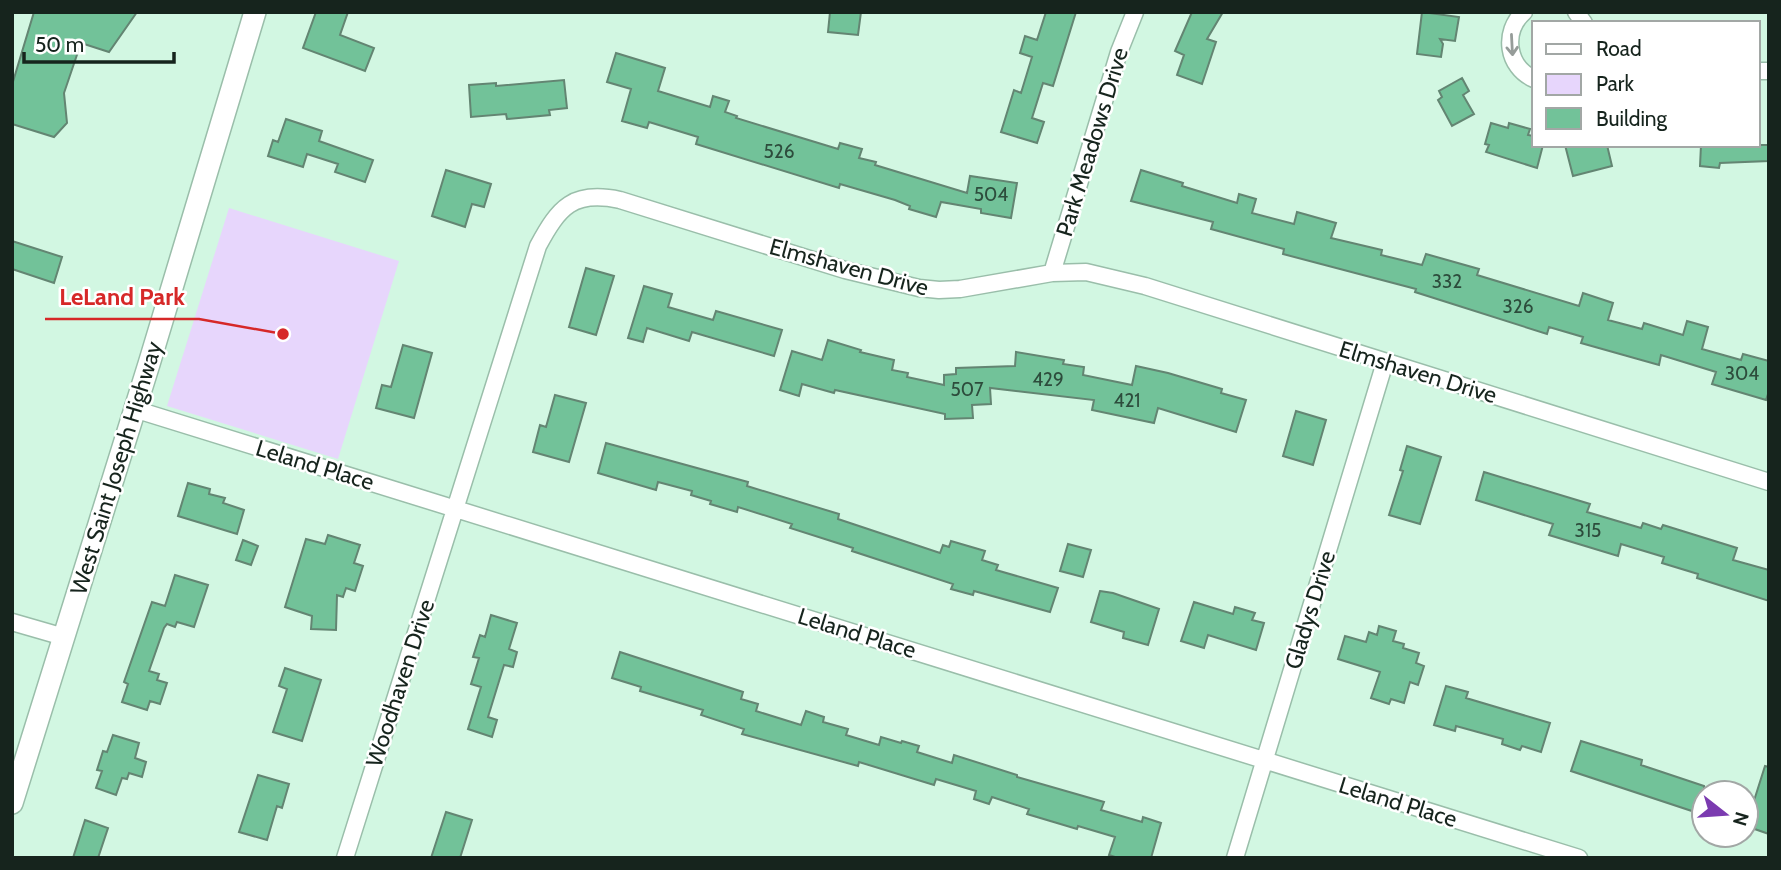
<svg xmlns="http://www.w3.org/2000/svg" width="1781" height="870" viewBox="0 0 1781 870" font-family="Cabin,sans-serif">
  <rect width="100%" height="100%" fill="#d2f7e2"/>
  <path fill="#e7d6fc" d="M229,208L399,261L338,459L167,406Z"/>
  <path fill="#72c299" stroke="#638572" stroke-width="2" d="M34,12H137L109,52L81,43L64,93L67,123L54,137L12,124V85Z
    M316,12H348L340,35L374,48L365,71L303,48Z
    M830,12H861L858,35L828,32Z
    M1046,12H1076L1053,86L1043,83L1032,118L1044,122L1037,143L1001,132L1014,90L1021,93L1032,57L1020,53L1025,36L1037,40Z
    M1192,12H1223L1207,39L1216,42L1202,84L1177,75L1184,55L1175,51Z
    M1422,12L1459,17L1455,41L1440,39L1443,44L1441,57L1417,54Z
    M616,53L665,68L658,91L710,107L713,96L729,101L725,112L737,116L736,118L838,149L840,143L862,149L859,158L876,162L875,165L967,193L970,176L1017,183L1011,218L981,213V209L941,202L936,217L909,209L910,206L895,200L840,184L839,188L696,144L698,137L649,122L647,128L622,121L631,89L607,82Z
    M1462,78L1469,91L1463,95L1474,114L1452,126L1438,100L1442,97L1439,91Z
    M564,80L567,108L549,110L550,115L507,119L506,114L471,117L469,85L496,83V86Z
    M286,119L322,131L319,141L373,160L365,182L335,172L338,164L307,154L303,167L268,156L273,140L278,142Z
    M1491,123L1508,128L1509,123L1530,129L1528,135L1534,136V145H1543L1537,168L1486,152L1489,145L1485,144Z
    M1565,145H1607L1612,166L1573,176Z
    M1701,145H1769V161L1720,163L1719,168L1700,166Z
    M446,170L491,184L484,207L472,204L465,227L432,216Z
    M1141,170L1183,183L1182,186L1237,203L1239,194L1256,199L1252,213L1294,224L1297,212L1336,223L1331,238L1382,250L1381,255L1422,265L1426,254L1479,269L1477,275L1579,306L1583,293L1613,303L1608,320L1642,329L1644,323L1683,335L1687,321L1708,327L1702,349L1741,360L1743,354L1769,361V391L1766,400L1712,384L1716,372L1661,355L1659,365L1581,343L1583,337L1549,327L1547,334L1415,292L1416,289L1283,254L1284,249L1211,229L1213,222L1131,201Z
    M12,241L62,257L54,283L12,269Z
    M586,268L614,276L596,335L569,327Z
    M644,286L672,294L668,307L713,320L716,311L782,330L774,356L692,332L689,341L647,328L643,342L628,338Z
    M828,340L861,350L860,352L894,360L892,370L908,373L907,377L944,385V375L956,374V368L1015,366L1016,352L1064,360L1063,364L1084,367L1083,375L1132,385L1136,366L1168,373L1222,389L1221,393L1246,400L1236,432L1158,408L1154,423L1092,410L1094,400L990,388L991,404L972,405L973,418L945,419V414L835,390L834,393L802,384L799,396L780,390L792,351L822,360Z
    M403,345L432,353L414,418L376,408L382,385L391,387Z
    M555,395L586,403L569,462L533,452L540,425L546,427Z
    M1296,411L1326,420L1313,465L1283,456Z
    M606,443L748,482L747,486L839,514L838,519L940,553L943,545L949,547L951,541L985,551L982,560L998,565L996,570L1058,588L1050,612L974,591L973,595L951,589L953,584L852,551L853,548L790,528L792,524L738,507L737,512L710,504L711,501L691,495L692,491L658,482L656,490L598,473Z
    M1407,446L1441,457L1420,524L1389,515L1403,471L1400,470Z
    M1484,472L1590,504L1587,512L1641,528L1643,523L1661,529L1663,525L1737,548L1733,560L1769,570V601L1697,578L1698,574L1662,563L1664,557L1621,544L1618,556L1549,535L1553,524L1476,500Z
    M188,483L210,489L209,494L225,498L223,503L244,510L237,534L178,516Z
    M328,535L360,545L354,563L363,566L355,591L346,588L343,597L337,595L336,630L311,629L312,616L285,607L306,539L325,544Z
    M243,540L258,546L251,565L236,560Z
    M1068,544L1091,550L1083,577L1060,571Z
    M175,575L208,585L194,627L177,622L175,627L167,624L164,628L149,671L159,674L157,680L167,683L160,704L150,701L147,710L122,702L128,684L124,682L152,602L165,606Z
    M1100,591L1113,593L1159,609L1148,645L1123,638L1124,632L1091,622Z
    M1194,602L1233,614L1235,607L1255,613L1252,620L1264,623L1256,650L1208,635L1204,648L1181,641Z
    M491,615L517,623L509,649L517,652L513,667L504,665L488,717L497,720L492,737L468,729L481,687L471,684L479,658L473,657L480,635L485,637Z
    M1379,626L1396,631L1393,641L1404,644L1403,648L1419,653L1416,663L1424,666L1418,685L1410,682L1404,703L1391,699L1389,704L1371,698L1380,672L1338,659L1345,636L1366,642L1369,632L1377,635Z
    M620,652L743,692L741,699L758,704L756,711L801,725L806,711L824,717L823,722L848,729L846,735L879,745L881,737L901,743L902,741L919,746L917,752L952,763L954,755L1017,775V777L1104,802L1101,810L1142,822L1143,817L1161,823L1151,858H1118L1109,855L1115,837L1078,826L1077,829L1027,814L1029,809L992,797L989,804L974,799L976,791L936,779L934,785L859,762L858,766L742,734L744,729L701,715L703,710L640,691L641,687L612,678Z
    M285,668L321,680L302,741L273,732L287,689L279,686Z
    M1446,686L1468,692L1466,698L1550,723L1541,752L1522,746L1520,750L1502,744L1503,739L1456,726L1455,731L1434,725Z
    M113,735L139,743L135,758L146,762L142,777L129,773L127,779L122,778L116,795L96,788L102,771L97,770L103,751L107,752Z
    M1581,741L1642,760L1641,765L1704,786V815L1571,771Z
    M1765,766L1769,767V834L1746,826Z
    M258,775L289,784L282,808L277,806L267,840L239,832Z
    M446,812L472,820L460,858H431Z
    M85,820L108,828L98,858H73Z"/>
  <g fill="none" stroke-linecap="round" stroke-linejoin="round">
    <defs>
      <path id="minor" d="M1524,12C1502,32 1507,67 1534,79
        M1576,12L1584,23
        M1758,71H1769
        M1052,273L1119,52L1135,12
        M134,409L1579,858
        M12,622L64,637
        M345,858L538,246C559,207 573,190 620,200L845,270L919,288L939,290L960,289L1052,273L1086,272L1145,286L1769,482
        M1235,858L1385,362"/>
      <path id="tertiary" d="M12,803L149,364L255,12"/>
    </defs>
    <use href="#minor" stroke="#9abeaa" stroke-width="19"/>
    <use href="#tertiary" stroke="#9abeaa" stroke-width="24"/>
    <use href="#minor" stroke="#fff" stroke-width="16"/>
    <use href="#tertiary" stroke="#fff" stroke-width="21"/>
  </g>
  <defs><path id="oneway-shaft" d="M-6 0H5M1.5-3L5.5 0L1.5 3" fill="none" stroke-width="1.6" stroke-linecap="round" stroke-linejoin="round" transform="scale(1.75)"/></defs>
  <use stroke="#969c99" href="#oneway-shaft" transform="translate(1512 45) rotate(87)"/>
  <g text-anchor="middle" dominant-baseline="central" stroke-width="5" stroke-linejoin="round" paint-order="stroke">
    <g font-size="19" fill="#2d4c3c">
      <text x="779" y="151">526</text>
      <text x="991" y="194">504</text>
      <text x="1447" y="281">332</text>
      <text x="1518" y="306">326</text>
      <text x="1742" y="373">304</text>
      <text x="1048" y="379">429</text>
      <text x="967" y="389">507</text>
      <text x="1127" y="400">421</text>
      <text x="1588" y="530">315</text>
    </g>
    <g font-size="23" fill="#16241d" stroke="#fff">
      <text transform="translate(1092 142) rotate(-73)">Park Meadows Drive</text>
      <text transform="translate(849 267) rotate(15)">Elmshaven Drive</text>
      <text transform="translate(1418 372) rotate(17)">Elmshaven Drive</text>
      <text transform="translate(315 465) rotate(17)">Leland Place</text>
      <text transform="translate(116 468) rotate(-73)">West Saint Joseph Highway</text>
      <text transform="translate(1310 610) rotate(-73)">Gladys Drive</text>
      <text transform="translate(857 633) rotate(17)">Leland Place</text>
      <text transform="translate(400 683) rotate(-72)">Woodhaven Drive</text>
      <text transform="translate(1398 802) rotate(17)">Leland Place</text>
    </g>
  </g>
  <path fill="none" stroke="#d62828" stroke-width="2.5" d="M283 334L199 319H45"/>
  <circle fill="#d62828" stroke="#fff" stroke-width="2.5" cx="283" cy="334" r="7"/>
  <g font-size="24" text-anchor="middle" font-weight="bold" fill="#d62828" stroke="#fff" stroke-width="5" stroke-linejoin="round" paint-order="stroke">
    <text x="122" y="305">LeLand Park</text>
  </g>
  <rect width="1781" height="870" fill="none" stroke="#16241d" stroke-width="28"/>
  <rect x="1532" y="21" width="228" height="126" fill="#ffffff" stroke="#a2a7a5" stroke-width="2"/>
  <rect x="1546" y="44" width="35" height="10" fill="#ffffff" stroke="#a2a7a5" stroke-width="2"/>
  <text x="1596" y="56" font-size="21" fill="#16241d">Road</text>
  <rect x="1546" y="74" width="35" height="21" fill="#e7d6fc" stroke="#a2a7a5" stroke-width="2"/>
  <text x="1596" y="91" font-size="21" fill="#16241d">Park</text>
  <rect x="1546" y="108" width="35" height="21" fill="#72c299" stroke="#a2a7a5" stroke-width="2"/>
  <text x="1596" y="126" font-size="21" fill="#16241d">Building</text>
  <g transform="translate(1725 814) rotate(107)"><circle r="33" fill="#ffffff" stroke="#a2a7a5" stroke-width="2"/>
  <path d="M0-5L12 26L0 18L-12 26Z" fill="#7b3bb0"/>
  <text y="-10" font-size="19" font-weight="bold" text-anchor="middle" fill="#16241d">N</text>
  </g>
  <path d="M24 52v10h150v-10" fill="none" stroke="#16241d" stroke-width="3.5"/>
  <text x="35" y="52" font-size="21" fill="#16241d" stroke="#ffffff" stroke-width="5" paint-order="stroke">50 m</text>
</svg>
